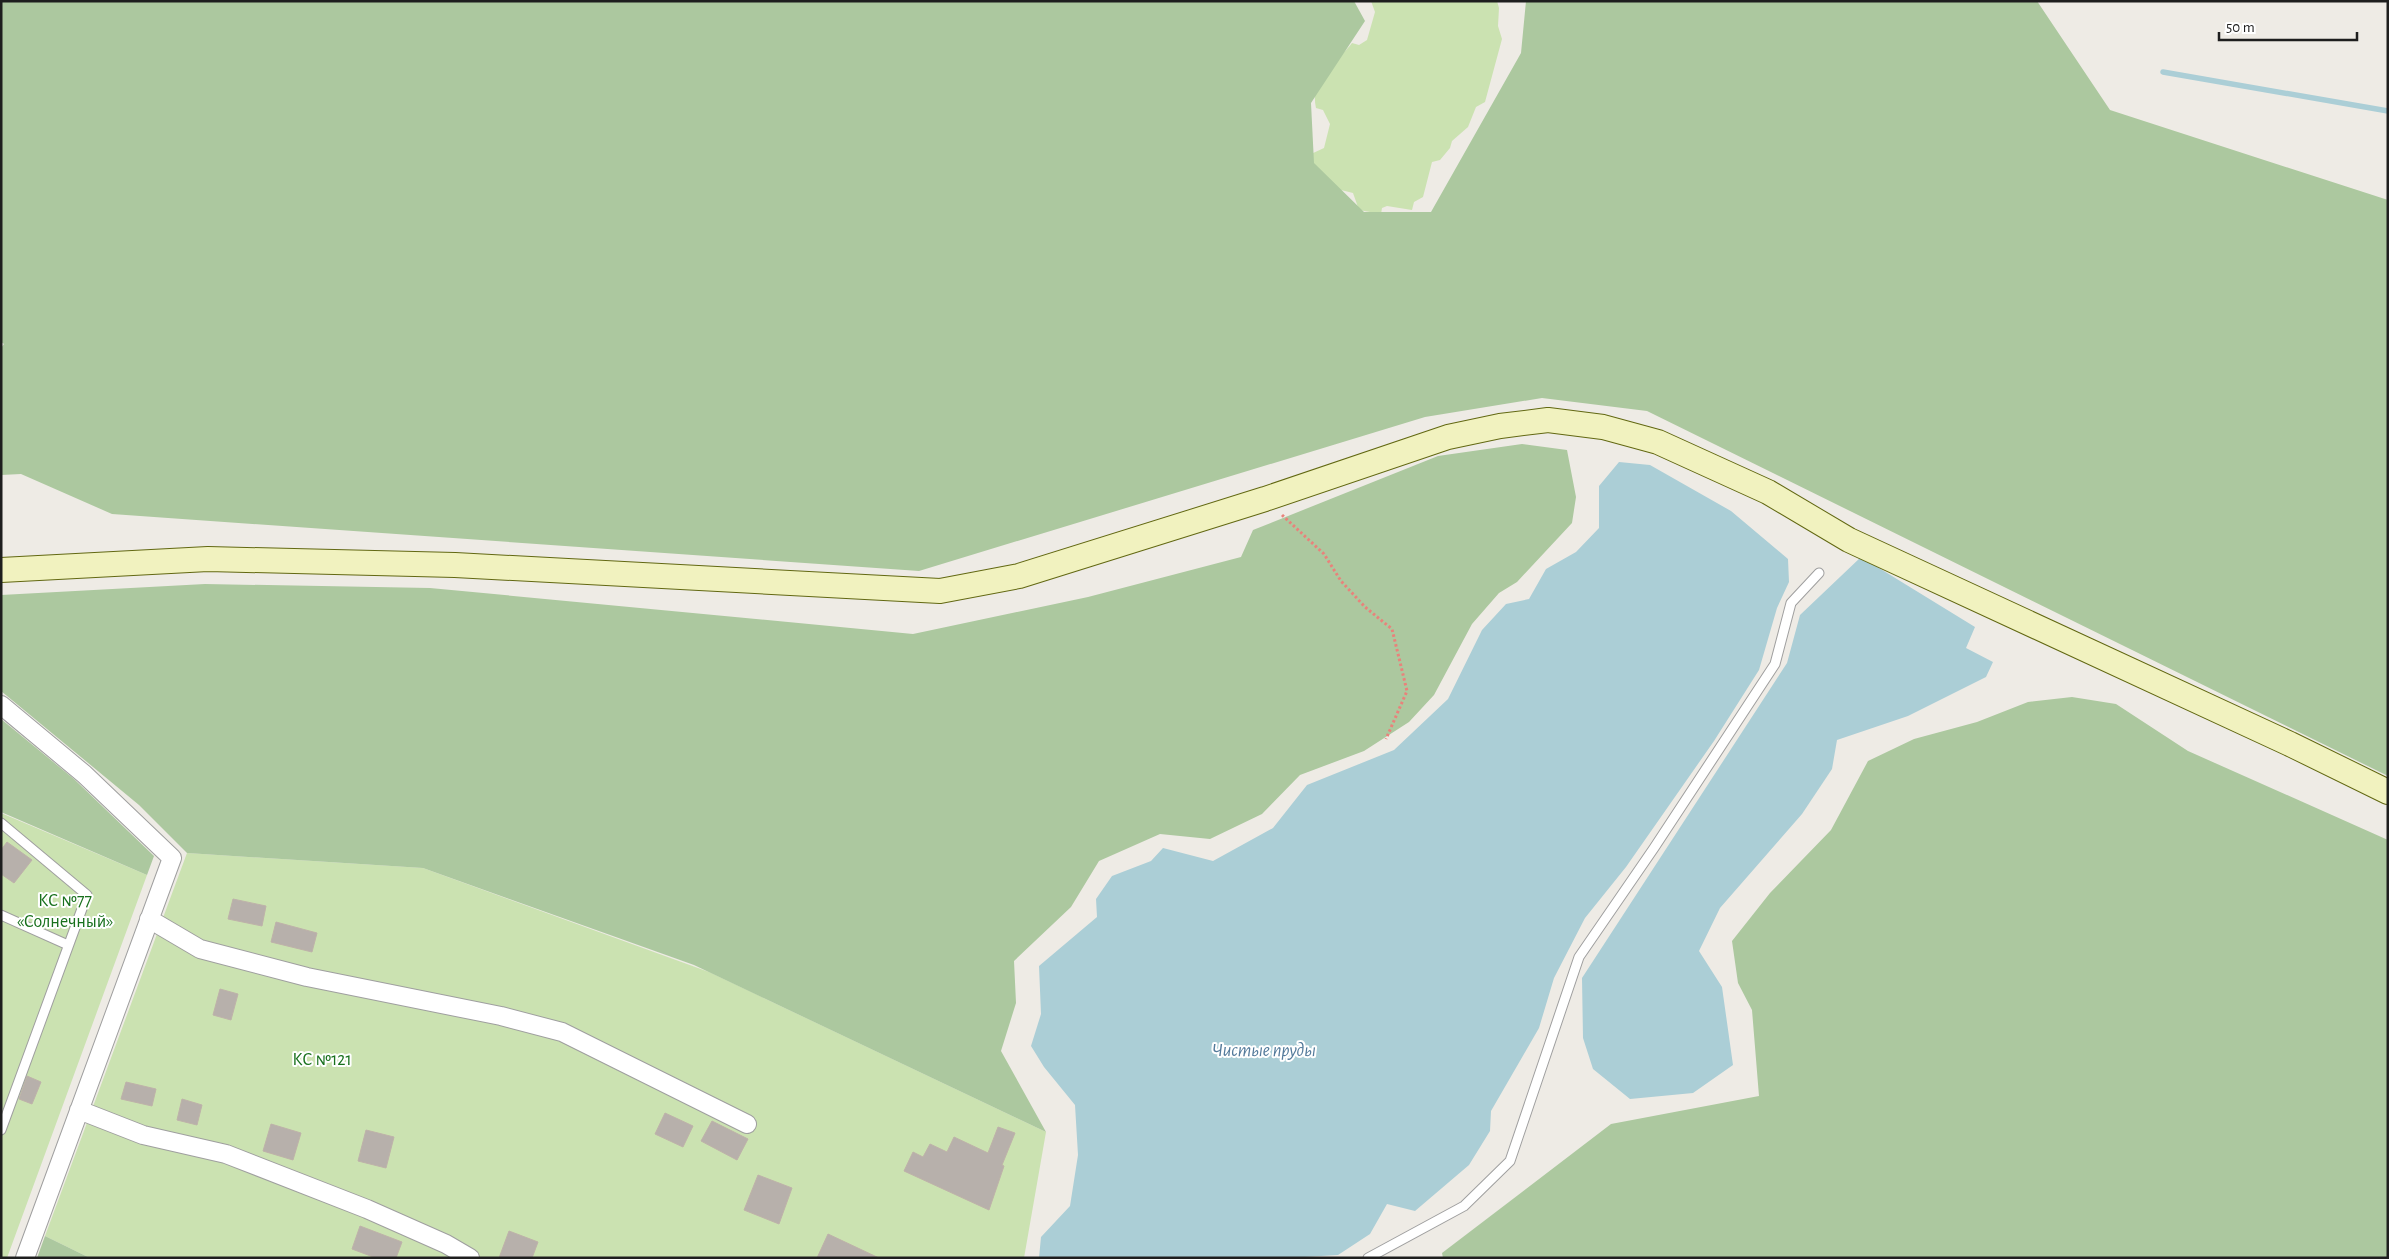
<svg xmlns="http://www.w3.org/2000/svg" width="2389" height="1259" viewBox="0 0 2389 1259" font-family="'Alegreya Sans',sans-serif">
  <rect width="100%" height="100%" fill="#eeebe5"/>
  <path fill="#cbe2b1" d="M1371,1H1497L1499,8L1498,26L1502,39L1485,102L1476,107L1468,127L1452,141L1450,148L1440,160L1432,162L1423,197L1414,202L1412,210L1387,206L1382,208L1381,214L1359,210L1353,193L1321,185L1312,178L1311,154L1324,148L1330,124L1323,110L1316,108C1309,78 1336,64 1352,43L1359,45L1367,40L1375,12Z
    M1,813L147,875L7,1258H1Z
    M187,853L423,868L709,972L1046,1132L1024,1258H90L45,1236Z"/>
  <path fill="#acc89f" d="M1,1H1354L1365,21L1311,103L1314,163L1364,212H1431L1521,53L1526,1H2037L2110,110L2388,200V776L1647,411L1542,398L1425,417L919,571L112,514L21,474L1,475V348L4,344L1,342Z
    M1522,444L1567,450L1576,497L1572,523L1517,582L1499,593L1472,624L1434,695L1409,722L1364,751L1300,775L1262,814L1210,839L1160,834L1099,861L1071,907L1014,961L1016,1003L1001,1051L1046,1132L694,965L423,868L187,853L139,805L1,691V595L205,584L430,588L913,634L1088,597L1241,557L1253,530L1438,456Z
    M2072,697L2116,704L2188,751L2388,840V1258H1443L1442,1253L1611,1124L1759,1096L1752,1010L1738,983L1732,941L1770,893L1831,830L1868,761L1914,739L1977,722L2028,702Z
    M1,719L74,779L154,856L147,875L1,812Z
    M45,1236L90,1258H37Z"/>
  <path fill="#abced6" d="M1619,462L1650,465L1731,511L1788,559L1789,582L1777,608L1759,670L1714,741L1626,867L1585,918L1554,978L1539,1028L1491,1111L1490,1131L1469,1165L1415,1211L1387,1204L1370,1234L1338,1255L1288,1258H1039L1041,1237L1070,1206L1078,1155L1075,1105L1044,1067L1031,1046L1041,1014L1039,966L1097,917L1096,899L1112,876L1151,861L1163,848L1213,861L1273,828L1307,785L1394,750L1448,699L1482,630L1506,604L1529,599L1546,569L1576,552L1599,528V486Z
    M1861,557L1975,627L1966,648L1993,662L1986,677L1908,716L1837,740L1832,769L1802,814L1720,908L1699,951L1722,987L1733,1065L1693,1093L1630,1099L1593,1069L1583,1038L1582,978L1787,663L1800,615Z"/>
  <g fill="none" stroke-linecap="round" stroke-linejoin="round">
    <path stroke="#abced6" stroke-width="5.5" d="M2163,72L2388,111"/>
  </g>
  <path fill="#b7b0ab" stroke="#beb2a9" d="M7,842L32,860L14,883L1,874V850Z
    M233,899L266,906L262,926L228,919Z
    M276,922L317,933L312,952L271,942Z
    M220,989L238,994L231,1020L213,1015Z
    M27,1076L41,1082L32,1104L19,1099Z
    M126,1082L156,1089L152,1106L121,1099Z
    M182,1099L202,1105L197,1125L177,1120Z
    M665,1113L693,1126L683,1147L655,1134Z
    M712,1121L748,1139L737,1160L701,1141Z
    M271,1124L301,1133L293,1160L263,1151Z
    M998,1127L1015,1133L1002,1165L1004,1166L989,1210L904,1171L913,1152L923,1157L930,1144L947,1152L954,1137L988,1153Z
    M366,1130L394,1137L386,1168L358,1161Z
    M758,1175L792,1188L779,1224L744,1210Z
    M360,1226L402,1242L396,1258H376L352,1249Z
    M509,1231L538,1242L532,1258H499Z
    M828,1234L879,1258H817Z"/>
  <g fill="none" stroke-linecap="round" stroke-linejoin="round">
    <defs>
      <path id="service" d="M1,823L87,895L1,1130
        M1,915L68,945
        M1368,1258L1464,1206L1510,1161L1579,957L1654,848L1775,664L1791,603L1819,573"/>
      <path id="minor" d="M1,705L84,774L172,858L25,1258
        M149,919L200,949L307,977L501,1016L562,1032L747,1124
        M79,1110L143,1135L226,1154L367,1209L446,1244L470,1258"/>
      <path id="secondary" d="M1,570L208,559L455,565L940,591L1019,576L1265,499L1448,437L1500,426L1548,420L1603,427L1658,442L1768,492L1849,540L2290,744L2388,792"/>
    </defs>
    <use href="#service" stroke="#9f9f9f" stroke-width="11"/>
    <use href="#minor" stroke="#9f9f9f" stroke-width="20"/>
    <use href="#secondary" stroke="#626812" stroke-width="26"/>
    <path stroke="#e9827b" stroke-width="3" stroke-dasharray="2.5 2.5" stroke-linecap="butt" d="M1282,515L1324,554L1341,581L1365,607L1392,629L1407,691L1386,739"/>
    <use href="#service" stroke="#fff" stroke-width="9"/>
    <use href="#minor" stroke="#fff" stroke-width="18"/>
    <use href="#secondary" stroke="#f1f2bf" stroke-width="24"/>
  </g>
  <g text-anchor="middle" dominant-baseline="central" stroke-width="4" stroke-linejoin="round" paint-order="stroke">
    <g font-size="18" fill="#18701d" stroke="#fff">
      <text x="65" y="901">КС №77<tspan x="65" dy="21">«Солнечный»</tspan></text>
      <text x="322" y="1060">КС №121</text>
    </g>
    <g font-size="19" font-style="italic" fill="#537a9b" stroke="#fff">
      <text x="1264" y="1050">Чистые пруды</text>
    </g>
  </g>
  <rect width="2389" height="1259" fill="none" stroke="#1e1e1e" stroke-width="5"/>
  <path d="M2219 32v8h138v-8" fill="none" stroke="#1e1e1e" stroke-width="2.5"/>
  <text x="2226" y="32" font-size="15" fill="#1e1e1e" stroke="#ffffff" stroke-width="4" paint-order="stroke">50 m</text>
</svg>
